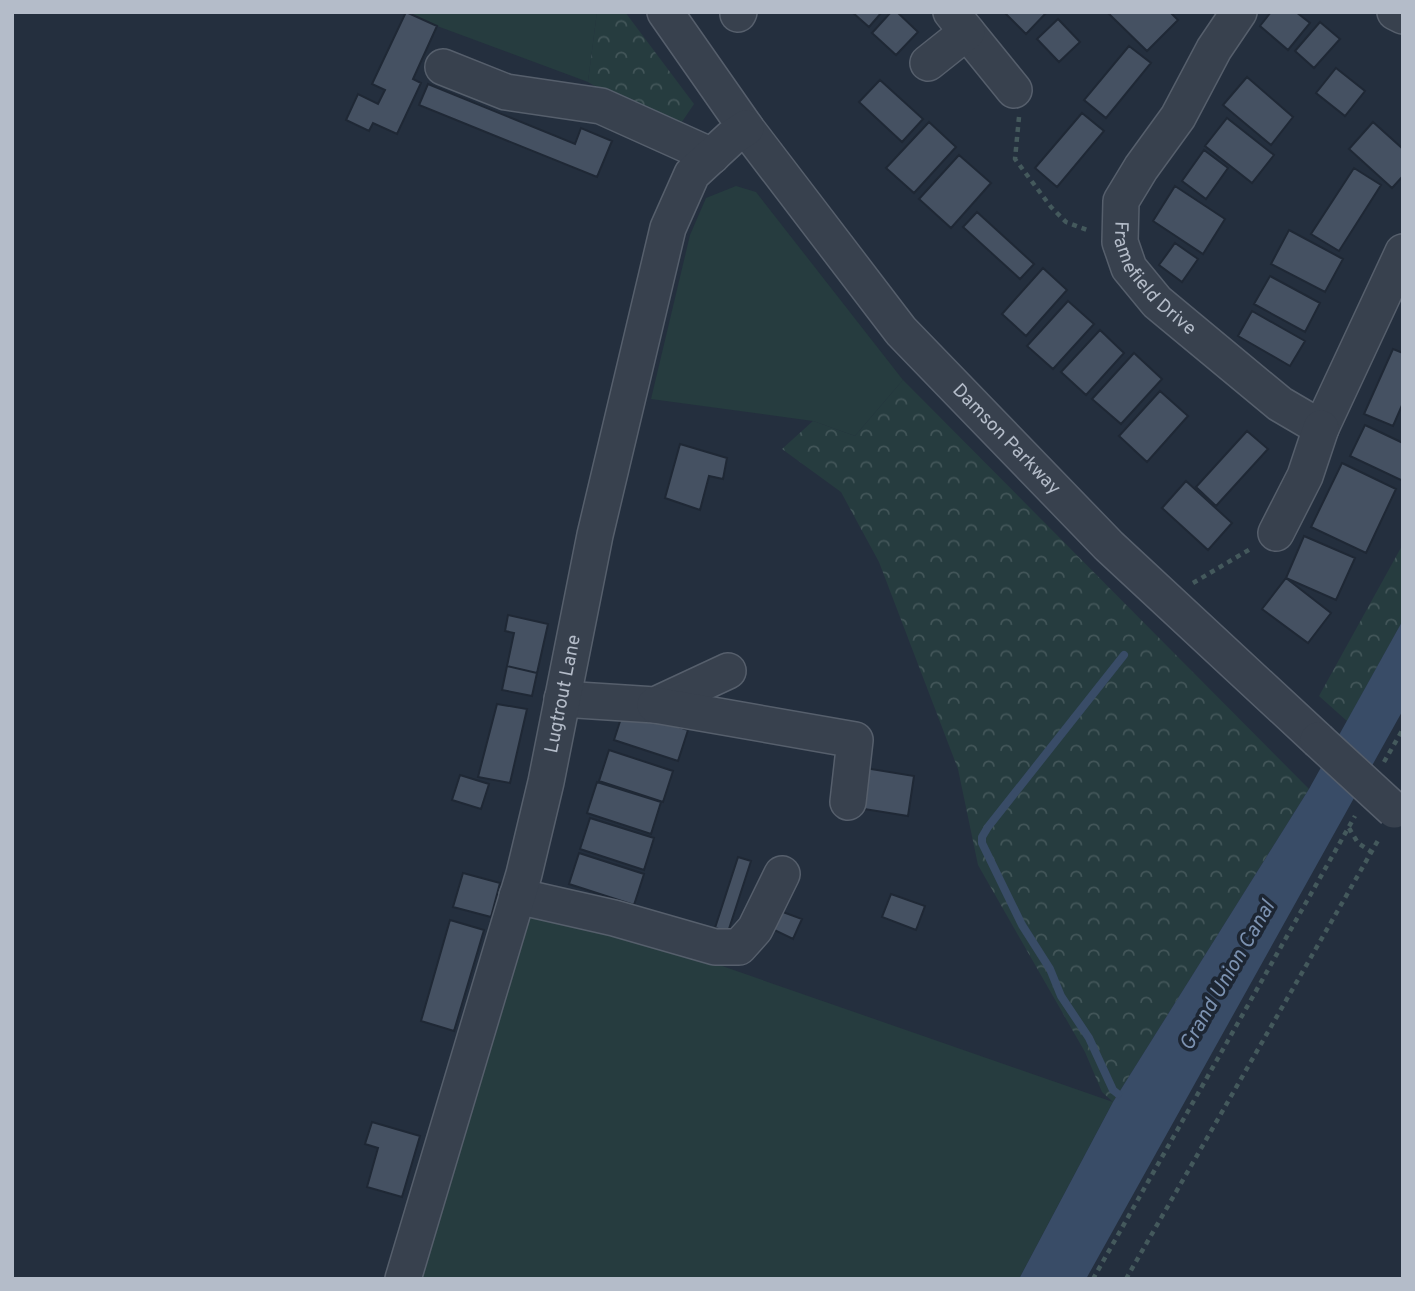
<svg xmlns="http://www.w3.org/2000/svg" width="1415" height="1291" viewBox="0 0 1415 1291" font-family="Overpass,sans-serif">
  <defs>
    <pattern id="forest-crowns" width="20" height="18" patternUnits="userSpaceOnUse" patternTransform="scale(1.75)"><rect width="20" height="18" fill="#263c3f"/><path d="M2 6a3 3 0 1 1 6 0M12 15a3 3 0 1 1 6 0" fill="none" stroke="#435659"/></pattern>
  </defs>
  <rect width="100%" height="100%" fill="#242f3e"/>
  <path fill="#263c3f" d="M406,12H597L588,82L437,26Z
    M736,186L756,192L903,380L855,436L813,421L651,399L690,235L706,198Z
    M532,909L653,942L1113,1102L1019,1279H422L444,1198Z"/>
  <path fill="url(#forest-crowns)" d="M597,12H625L694,104L675,132L588,82Z
    M903,380L1309,789L1113,1102L1102,1092L1085,1052L978,865L958,769L879,562L841,492L782,449L813,421L855,436Z
    M1403,544V620L1347,721L1319,696Z"/>
  <path fill="#394c67" d="M1403,620V710L1086,1279H1019L1113,1102L1309,789Z"/>
  <g fill="none" stroke-linecap="round" stroke-linejoin="round">
    <path stroke="#394c67" stroke-width="8" d="M1118,1094L1113,1090L1089,1038L1061,996L1050,969L1022,925L982,843V837L988,827L1124,655"/>
  </g>
  <path fill="#455162" stroke="#1f2835" stroke-width="2" d="M406,12L437,26L413,79L421,83L397,134L373,123L369,131L346,120L358,94L378,104L385,90L372,84Z
    M852,12H882L869,27Z
    M891,12H897L918,32L896,55L872,33Z
    M1004,12H1047L1026,34Z
    M1107,12H1170L1178,20L1147,51Z
    M1271,12H1296L1310,23L1288,50L1260,26Z
    M1058,19L1080,42L1059,62L1037,39Z
    M1320,22L1340,39L1314,68L1295,51Z
    M1129,46L1151,63L1106,118L1084,100Z
    M1336,68L1365,91L1345,116L1316,93Z
    M1247,77L1293,117L1271,145L1223,105Z
    M880,80L923,119L902,142L859,102Z
    M428,84L575,144L581,128L612,141L597,177L419,105Z
    M1082,113L1104,131L1057,187L1035,168Z
    M1227,118L1274,155L1252,183L1205,146Z
    M929,122L956,147L914,193L886,168Z
    M1373,122L1403,149V176L1392,188L1349,149Z
    M1204,150L1228,168L1206,199L1182,181Z
    M959,155L991,183L951,228L919,199Z
    M1354,168L1381,185L1339,251L1311,234Z
    M1175,186L1225,219L1203,254L1153,221Z
    M977,212L1034,264L1020,279L963,227Z
    M1289,230L1343,259L1325,292L1271,264Z
    M1175,243L1198,259L1182,282L1159,265Z
    M1043,268L1067,290L1026,336L1002,314Z
    M1270,276L1320,303L1305,332L1254,304Z
    M1068,301L1094,324L1053,369L1027,346Z
    M1252,311L1305,341L1290,366L1238,336Z
    M1100,330L1124,353L1086,395L1061,372Z
    M1393,349L1403,353V403L1393,426L1364,414Z
    M1134,353L1162,379L1121,424L1092,399Z
    M1160,391L1188,416L1147,462L1119,436Z
    M1365,425L1403,443V481L1350,456Z
    M1247,431L1268,449L1216,506L1196,487Z
    M680,444L727,458L723,479L709,476L700,510L665,498Z
    M1342,463L1396,489L1366,553L1311,527Z
    M1186,481L1232,523L1208,550L1162,508Z
    M1304,536L1355,558L1336,600L1286,578Z
    M1286,578L1331,613L1308,643L1262,609Z
    M508,615L548,624L537,673L507,666L514,633L505,631Z
    M507,666L537,673L532,696L502,690Z
    M497,704L527,709L510,783L478,777Z
    M624,709L688,730L678,761L614,740Z
    M609,750L673,771L663,802L599,781Z
    M865,768L914,776L908,816L858,808Z
    M460,775L489,784L481,809L452,800Z
    M597,782L661,802L651,834L587,813Z
    M590,818L654,838L644,870L580,849Z
    M579,853L644,874L634,905L569,884Z
    M738,857L751,861L728,932L715,928Z
    M463,873L500,883L491,917L453,907Z
    M891,894L925,906L916,930L882,917Z
    M772,908L802,919L793,939L766,926Z
    M450,920L484,930L454,1031L421,1021Z
    M372,1122L420,1136L402,1197L367,1187L378,1148L365,1144Z"/>
  <g fill="none" stroke-linecap="round" stroke-linejoin="round">
    <defs>
      <g id="minor">
        <path id="s1" d="M665,12L746,128L901,331L1109,546L1318,740"/>
        <path id="s2" d="M1239,12L1214,49L1178,117L1141,168L1121,201L1120,242L1129,268L1157,302L1280,404L1321,428L1403,252"/>
        <path d="M1395,12L1403,16"/>
        <path d="M738,14L739,12"/>
        <path d="M967,32L1014,90"/>
        <path d="M928,63L967,32L951,12"/>
        <path d="M443,67L506,92L601,106L712,156"/>
        <path d="M1276,533L1305,476L1321,428"/>
        <path d="M562,699L655,705L728,671"/>
        <path d="M655,705L855,740L848,802"/>
        <path d="M517,896L614,918L715,947H739L755,929L782,874"/>
        <path id="s3" d="M403,1279L524,874L546,782L595,535L668,228L692,174L731,138L746,128"/>
      </g>
    </defs>
    <use href="#minor" stroke="#565f6c" stroke-width="38"/>
    <path stroke="#44595c" stroke-width="4.5" stroke-dasharray="5 5" stroke-linecap="butt" d="M1019,117L1015,159L1051,207L1066,222L1090,231
      M1193,583L1252,548
      M1384,762L1403,729
      M1349,828L1358,843L1370,851
      M1093,1279L1355,816
      M1126,1279L1380,837"/>
    <use href="#minor" stroke="#38414e" stroke-width="35"/>
    <defs>
      <path id="minor-bridge" d="M1318,740L1394,810"/>
    </defs>
    <use href="#minor-bridge" stroke="#565f6c" stroke-width="38" stroke-linecap="butt"/>
    <use href="#minor-bridge" stroke="#38414e" stroke-width="35"/>
  </g>
  <g text-anchor="middle" dominant-baseline="central" stroke-width="7" stroke-linejoin="round" paint-order="stroke">
    <g font-size="19" fill="#b4bcc9" stroke="#1d2633">
      <text stroke="none"><textPath href="#s2" startOffset="313">Framefield Drive</textPath></text>
      <text stroke="none"><textPath href="#s1" startOffset="548">Damson Parkway</textPath></text>
      <text stroke="none"><textPath href="#s3" startOffset="607">Lugtrout Lane</textPath></text>
    </g>
    <g font-size="21" font-style="italic" fill="#7c92b1" stroke="#1d2633">
      <text transform="translate(1228 976) rotate(-60)">Grand Union Canal</text>
    </g>
  </g>
  <rect width="1415" height="1291" fill="none" stroke="#b4bcc9" stroke-width="28"/>
</svg>
